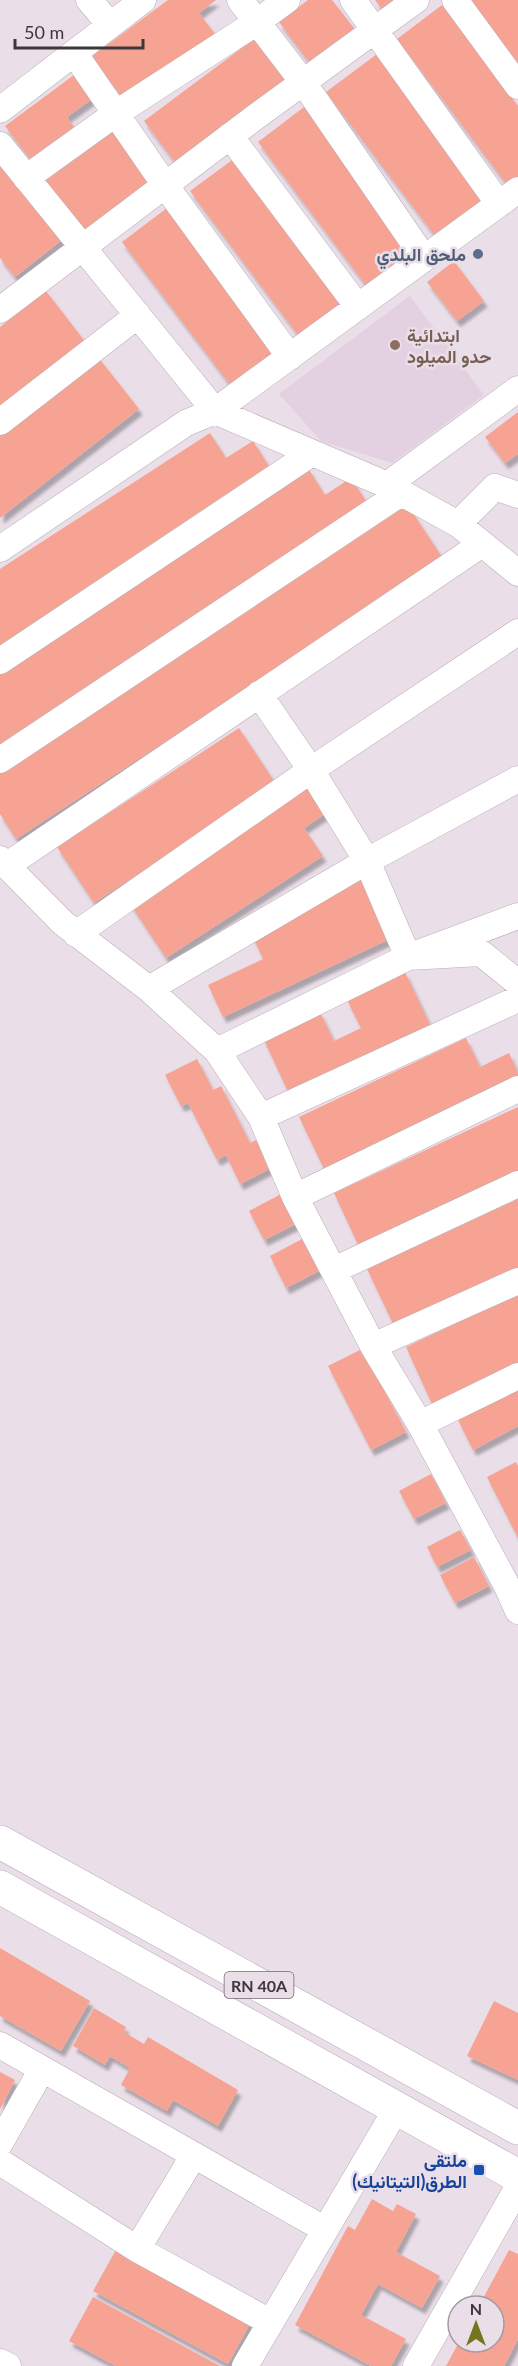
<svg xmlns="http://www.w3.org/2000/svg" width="518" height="2366" viewBox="0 0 518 2366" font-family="Lato,Vazirmatn,sans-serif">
  <defs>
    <filter id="shadow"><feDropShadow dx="3.5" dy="6" stdDeviation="1.5" flood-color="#0004"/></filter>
  </defs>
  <rect width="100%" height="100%" fill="#eadee8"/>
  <path fill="#e3d1e1" d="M410,296L484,395L392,463L321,441L279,394Z"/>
  <path fill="#f6a393" filter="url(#shadow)" d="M168,0H216L199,13L215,34L125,101L91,57Z
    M308,0H332L357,32L312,66L279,22Z
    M375,0H403L385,13Z
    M464,0H518V72Z
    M442,5L518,106V179L508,186L397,39Z
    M255,38L289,83L178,166L144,121Z
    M377,54L486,199L436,237L326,92Z
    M74,75L92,99L67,117L78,133L35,165L5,126Z
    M304,107L415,254L368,288L258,142Z
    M115,129L154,182L85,234L45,181Z
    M239,155L350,302L301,339L190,191Z
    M0,159L63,239L15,277L0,258Z
    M167,208L276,353L231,386L122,242Z
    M454,261L484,301L457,321L427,282Z
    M46,291L87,344L0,412V327Z
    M98,357L139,409L0,518V433Z
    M518,412V454L505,463L485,437Z
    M210,433L226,458L253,441L274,474L0,652V569Z
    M308,468L325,495L351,478L370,507L0,749V669Z
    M407,504L444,560L16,839L0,814V769Z
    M239,728L276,784L94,903L57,847Z
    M312,782L331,810L304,828L323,856L166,958L129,902Z
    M366,877L394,937L223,1017L208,985L263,959L250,931Z
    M405,972L433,1031L291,1098L263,1038L320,1012L334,1041L361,1028L347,1000Z
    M466,1038L480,1067L509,1053L518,1073V1086L327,1175L299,1117Z
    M197,1059L213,1090L221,1086L250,1143L256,1140L271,1168L240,1184L226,1155L217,1160L188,1103L181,1106L165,1075Z
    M518,1107V1177L361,1251L334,1193Z
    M283,1193L298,1223L264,1240L249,1211Z
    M518,1199V1273L396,1330L367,1269Z
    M304,1238L321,1270L286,1288L270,1256Z
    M518,1294V1367L433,1406L406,1347Z
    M362,1349L406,1432L371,1450L328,1366Z
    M518,1389V1426L473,1450L458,1420Z
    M516,1462L518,1466V1538L487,1477Z
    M431,1474L446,1503L414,1519L399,1491Z
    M460,1530L471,1550L437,1567L427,1547Z
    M474,1557L489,1586L455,1603L440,1575Z
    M0,1948L90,2001L61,2051L0,2016Z
    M494,2001L518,2013V2080L467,2056Z
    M94,2008L126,2027L124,2032L144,2044L148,2037L238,2090L218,2126L173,2100L167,2111L121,2085L130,2068L110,2056L105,2065L73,2046Z
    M0,2072L15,2080L0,2109Z
    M372,2199L393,2211L397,2204L416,2214L396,2252L440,2276L422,2308L378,2284L361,2315L406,2339L391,2366H371L295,2325L348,2226L355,2230Z
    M117,2248L252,2320L228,2364L93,2291Z
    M509,2250L518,2254V2339L504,2366H446L459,2342H494V2306H479Z
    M93,2297L220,2366H116L69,2341Z"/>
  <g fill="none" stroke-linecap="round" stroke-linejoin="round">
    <defs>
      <path id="minor" d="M89,0L110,25
        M240,0L303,82L424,258
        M353,0L499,204
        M455,0L518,86
        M74,53L165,185L290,357
        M0,110L143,0
        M230,136L358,307
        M0,145L215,411L387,485L458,524L518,573
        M26,178L115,114L257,22L287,0
        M0,310L254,118L416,0
        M0,422L138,315
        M387,485L518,389
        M458,524L495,487L518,495
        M0,549L186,423L215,411L518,190
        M0,661L312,453
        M259,694L311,770L367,861L408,957L481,953L518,983
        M0,760L401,493
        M0,859L63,923L149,989L217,1051
        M6,866L482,544
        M518,916L408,957L217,1051L261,1117L295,1197L373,1346L420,1424L506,1584L518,1611
        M76,934L311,770L518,632
        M149,989L367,861L518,779
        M261,1117L518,999
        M295,1197L518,1089
        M334,1270L518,1184
        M373,1346L518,1281
        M420,1424L518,1376
        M0,2045L324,2229
        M0,2143L42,2069
        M0,2162L137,2249L270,2322
        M137,2249L194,2155
        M0,2362L8,2366
        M245,2366L397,2108
        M416,2366L518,2187"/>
      <path id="major" d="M0,1842L518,2128
        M0,1887L518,2176"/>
    </defs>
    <use href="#minor" stroke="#b9adb7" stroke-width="27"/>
    <use href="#major" stroke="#b9adb7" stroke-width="34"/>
    <use href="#minor" stroke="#fff" stroke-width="26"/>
    <use href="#major" stroke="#fff" stroke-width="33"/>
  </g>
  <circle fill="#5c6f8a" stroke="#eadee8" stroke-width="2" cx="478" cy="254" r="6"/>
  <circle fill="#8d6e63" stroke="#eadee8" stroke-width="2" cx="395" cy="345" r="6"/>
  <rect fill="#1a4fb4" stroke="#eadee8" stroke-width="2" x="473" y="2164" width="12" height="12" rx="3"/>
  <g text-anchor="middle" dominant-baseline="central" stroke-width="5" stroke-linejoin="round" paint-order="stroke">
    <rect fill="#eadee8" stroke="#70696f" stroke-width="1.5" x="224.5" y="1972" width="69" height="26" rx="4.5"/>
    <g font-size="16" font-weight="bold" fill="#3c373b">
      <text x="259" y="1985">RN 40A</text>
    </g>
    <g font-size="18" font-weight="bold" fill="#4e5e75" stroke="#eadee8" text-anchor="end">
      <text x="466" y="254">ملحق البلدي</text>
    </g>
    <g font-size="18" font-weight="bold" fill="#785e54" stroke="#eadee8" text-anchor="start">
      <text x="407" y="335">ابتدائية<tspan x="407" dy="21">حدو الميلود</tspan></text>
    </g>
    <g font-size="18" font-weight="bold" fill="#164399" stroke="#eadee8" text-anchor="end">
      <text x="467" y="2160">ملتقى<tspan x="467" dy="21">الطرق(التيتانيك)</tspan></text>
    </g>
  </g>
  <g transform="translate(476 2324)"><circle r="28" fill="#eadee8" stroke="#a49ba3" stroke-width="1.5"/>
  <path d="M0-4.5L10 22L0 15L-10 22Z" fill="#73761d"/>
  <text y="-9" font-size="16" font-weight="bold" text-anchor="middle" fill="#3c373b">N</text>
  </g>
  <path d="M15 39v9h128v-9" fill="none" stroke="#3c373b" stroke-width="3"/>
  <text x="24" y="39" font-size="18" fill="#3c373b" stroke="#eadee8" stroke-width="4.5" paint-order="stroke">50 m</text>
</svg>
